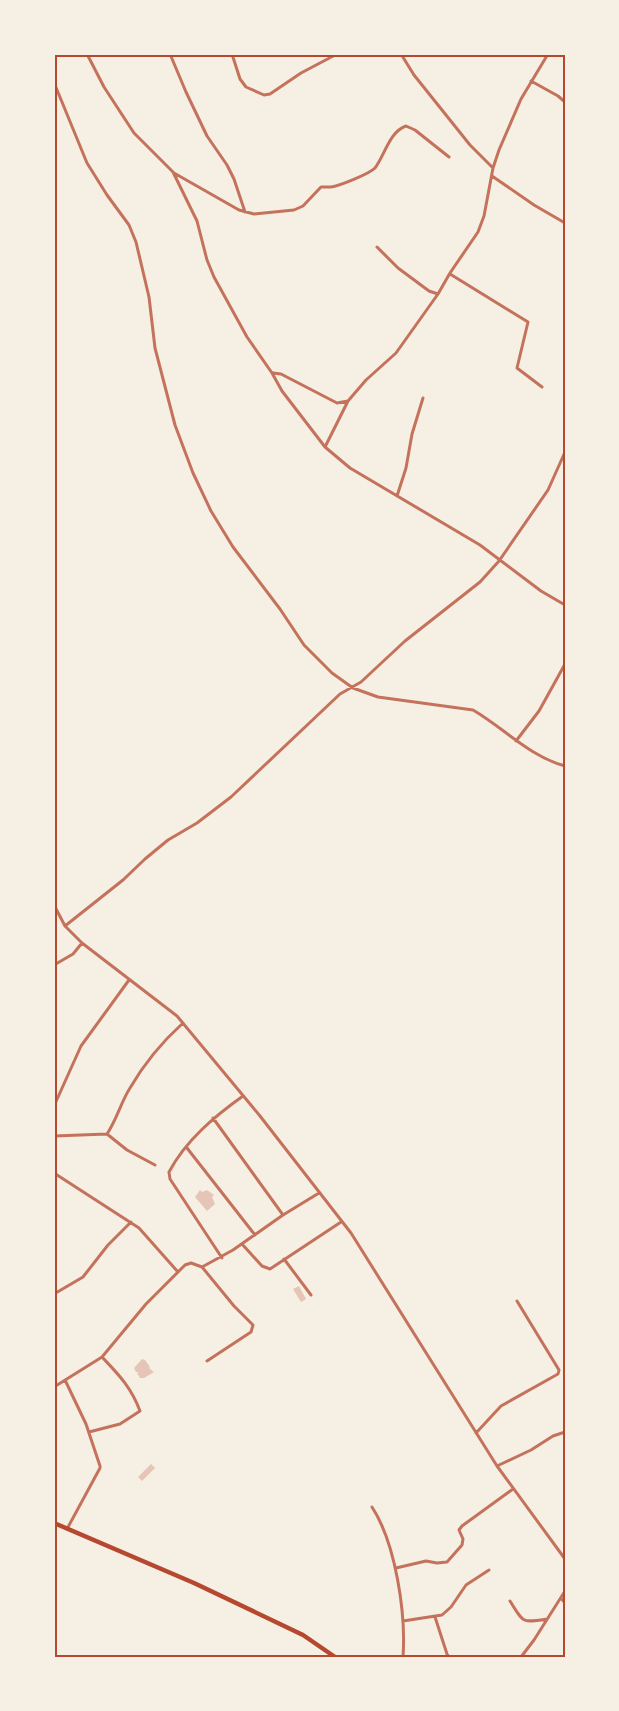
<svg xmlns="http://www.w3.org/2000/svg" width="619" height="1711" viewBox="0 0 619 1711" font-family="Signika,sans-serif">
  <rect width="100%" height="100%" fill="#f6efe4"/>
  <path fill="#e6c5b7" d="M200,1190L202,1192L207,1190L214,1195L212,1197L215,1204L207,1211L195,1197Z
    M299,1286L306,1299L301,1302L293,1289Z
    M142,1359L145,1360L150,1367L149,1368L154,1372L144,1378H140L137,1373L139,1372H136L134,1368Z
    M151,1464L155,1468L142,1481L138,1477Z"/>
  <g fill="none" stroke-linecap="round" stroke-linejoin="round">
    <path stroke="#c5725c" stroke-width="3" d="M87,54L104,87L134,133L173,172L197,221L207,260L214,277L247,337L272,373L282,391L325,447L350,468L480,545L541,591L565,605
      M170,54L186,92L207,136L227,165L234,179L245,212
      M232,54L240,79L246,87L264,95L270,94L301,73L337,54
      M401,54L414,75L470,145L493,168
      M54,61L56,54
      M54,78L55,85L87,163L107,195L129,225L136,242L149,297L155,348L175,425L193,473L211,511L233,547L280,609L304,645L332,673L353,688L378,697L473,710C504,728 529,756 565,766
      M531,81L558,96L565,102
      M174,173L239,210L254,214L294,210L303,206L321,187C324,187 327,187 331,187C339,186 369,174 375,168C385,155 389,132 406,126L415,130L449,157
      M492,176L534,205L565,223
      M377,247L398,268L429,291L438,294
      M450,274L528,322L517,368L542,387
      M273,373L281,374L337,403L348,401
      M325,447L348,401L366,380L396,353L438,294L450,273L478,232L484,216L493,168L499,150L521,99L548,54
      M397,496L406,468L412,434L423,398
      M516,741L539,711L565,664
      M54,905L65,926L82,943L177,1016L260,1116L351,1233L497,1466L565,1559
      M65,926L123,880L145,859L168,840L197,823L231,797L340,694L361,682L405,641L480,582L499,561L548,490L565,452
      M54,965L73,954L82,943
      M54,1106L81,1046L129,980
      M213,1118L283,1215
      M107,1134L127,1150L155,1165
      M54,1136L107,1134C117,1119 121,1102 130,1088C144,1064 163,1041 183,1023
      M187,1148L255,1235
      M54,1173L139,1228L178,1272
      M242,1244L262,1266L270,1269L341,1222
      M222,1258L170,1179L169,1172C186,1140 215,1116 243,1096
      M284,1259L311,1295
      M202,1267L234,1306L253,1325L251,1332L207,1361
      M54,1294L83,1277L108,1245L131,1222
      M65,1380L86,1424L100,1466V1468L67,1529
      M54,1387L102,1357L146,1304L185,1265L191,1263L202,1267L233,1250L283,1215L319,1193
      M89,1432L120,1424L140,1411C131,1387 119,1375 102,1357
      M476,1433L501,1406L558,1374L559,1370L517,1301
      M497,1466L531,1450L553,1436L565,1432
      M372,1507C396,1544 406,1614 403,1657
      M396,1568L426,1561L437,1563L447,1562L462,1545L463,1539L459,1530L462,1526L513,1489
      M561,1598L565,1603
      M510,1601C524,1623 521,1623 547,1619
      M435,1617L447,1654L449,1657
      M403,1621L442,1615L451,1607L466,1585L489,1570
      M452,1657H455
      M521,1657L534,1640L565,1591"/>
    <path stroke="#b5482f" stroke-width="4.5" d="M54,1523L194,1583L303,1635L335,1657"/>
  </g>
  <rect width="619" height="1711" fill="none" stroke="#f6efe4" stroke-width="111"/>
  <rect x="56" y="56" width="508" height="1600" fill="none" stroke="#b5482f" stroke-width="2"/>
</svg>
